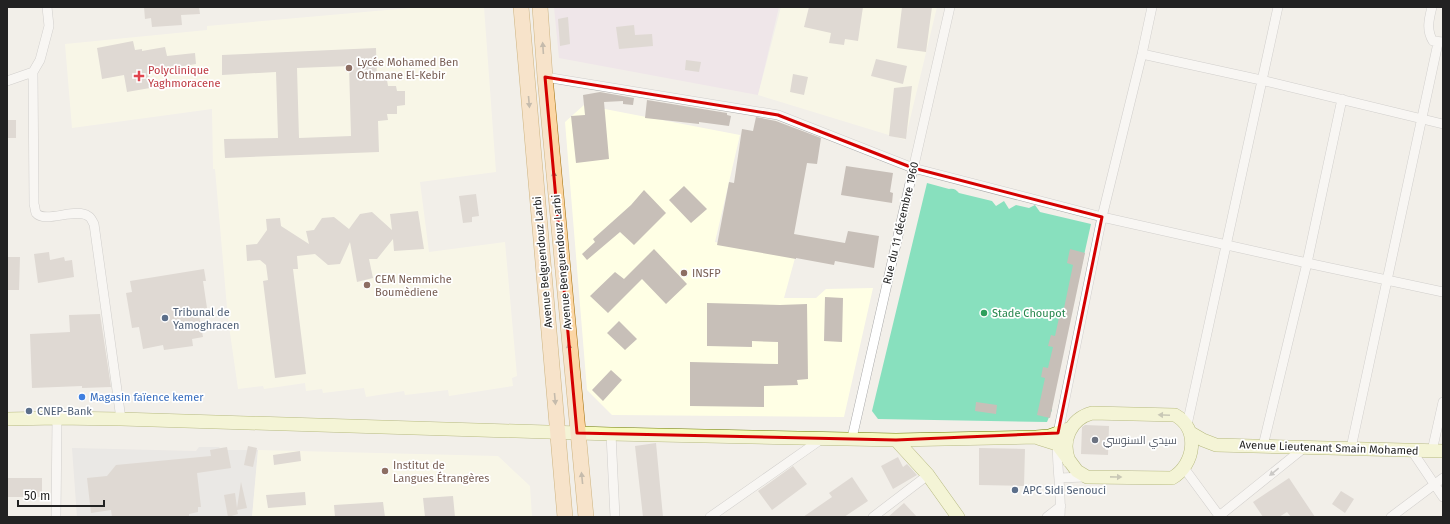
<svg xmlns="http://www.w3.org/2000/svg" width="1450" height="524" viewBox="0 0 1450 524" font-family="'Fira Sans',Cairo,sans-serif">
  <rect width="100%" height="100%" fill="#f2efe9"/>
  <path fill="#e0dfdf" d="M199,447H219L221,450H258L252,517H77L72,448L196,451Z"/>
  <path fill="#ebdbe8" d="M554,7H779L758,95L559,58Z"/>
  <path fill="#ffffe5" d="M421,7H484L496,172L420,182L429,252L505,242L517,376L512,378L513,386L449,396L448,390L405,395L404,391L366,397L364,388L323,393L322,389L306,391L305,383L264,389L263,386L238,389L228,319L215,169H213L212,109L72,128L65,44L207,30V26Z
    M781,7H937L905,140L758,95Z
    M584,105L740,135L715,242L795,258L784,298H816L826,289L873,288L844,417L612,415L587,390L565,122Z
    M258,450L498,456L530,486L532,517H252Z"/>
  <path fill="#88e0be" d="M927,183L949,189C953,188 956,189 959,193L992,201L996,206L1004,201L1009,209L1016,205L1029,208L1035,205L1040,212L1091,224L1051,403L1052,410L1047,422L878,419L872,411Z"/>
  <path fill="#c7bfb8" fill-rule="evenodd" d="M144,7H199L200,14L181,15L182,25L152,27L151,18L145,19Z
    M809,7H863L858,41L845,39L844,45L829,43L831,33L804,27Z
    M902,7H932L926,52L897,48Z
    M568,17L570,44L560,46L558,19Z
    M634,25L635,35L652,34L653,46L619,49L616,27Z
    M133,41L135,50L142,49V51L165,47L167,56L195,53L196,64L148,72L150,88L127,92L124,75L102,79L97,48Z
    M376,48L377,80H387L388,86H396L397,91H405V105L397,106V114H387L388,120L378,121L379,152L225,158L224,139L278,138L276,72L222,75V55ZM349,66L351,136L299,138L297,68Z
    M876,59L907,66L903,84L871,76Z
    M686,60L701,62L699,72L685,70Z
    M793,74L808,77L804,95L790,92Z
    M912,86L906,139L889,136L894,88Z
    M600,92L634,98L633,105L623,104V101L604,102L609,159L576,163L571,116L585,115L583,95Z
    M647,100L727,113V115L731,116L729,126L699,122V124L645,118Z
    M756,117L776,121L821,138L817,164L807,163L794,234L845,243L848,231L879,236L874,268L835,261L834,265L796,258V259L717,245L729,182L734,183L742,129L753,131Z
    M7,120H16V138H7Z
    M846,166L893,173L890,192L893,193L892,203L841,195Z
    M684,186L707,209L691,223L669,200Z
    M644,190L666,213L634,245L620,232L587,260L582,254L595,242L593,239L631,205Z
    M476,194L479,216L472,217V222L463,223L459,196Z
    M418,211L424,249L394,251L393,239L377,259H369L373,278L357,282L350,242L340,264L328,265L315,254L297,256L298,269H293L306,374L275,378L263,281L268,280L266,265L260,260L247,261L246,245L257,244L267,230L266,219L280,218L281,226L309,244L306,231L314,230L322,218L334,217L349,229L360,214L372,212L392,230L390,214Z
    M654,249L687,284L666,304L642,279L608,313L590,296L615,272L624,279Z
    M1070,249L1085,253L1050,418L1037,415L1045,378L1041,377L1043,367L1048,368L1053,347L1048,346L1051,335L1055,336L1060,313H1063L1073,265L1067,263Z
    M49,252L50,260L64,257L65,261L72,260L74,277L38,283L34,254Z
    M7,257H20L19,290H7Z
    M204,269L206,281H203L207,308L198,309L203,337L192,339L193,346L164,350L163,345L143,349L139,327L132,328L126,293L132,292L130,281Z
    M825,297L843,298L842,342L824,341Z
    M707,303L780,305L807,304L808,379L797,380L798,385L764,386V407L690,406V362L778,364V342L752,341V347L707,346Z
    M100,314L111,387L82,388V386L32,388L30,334L70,332L69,315Z
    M619,321L637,339L625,350L607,333Z
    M611,370L622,380L603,401L592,390Z
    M976,402L997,405L996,414L975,411Z
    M1085,425L1109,426L1108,455L1081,454L1082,427Z
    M656,443L663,517H643L635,446Z
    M248,446L257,448L253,467L244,465Z
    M227,447L231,468L197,473L201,507H198V512L189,514V517H112L111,510L91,513L87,478L107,476L116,465L211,456L210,450Z
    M979,448L1025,449L1024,486L979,485Z
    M300,451L301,461L274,465L273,455Z
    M898,457L903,467L907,464L917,475L893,489L881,466Z
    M793,466L807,484L772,510L758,491Z
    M852,477L868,501L844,517H803L832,497L829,493Z
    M7,478H42V497H7Z
    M1289,478L1315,517H1291L1287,512L1279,517H1263L1253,502Z
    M241,482L247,508L237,510L238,514L228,517L224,495L235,493L237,508Z
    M1341,491L1354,499L1345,513L1332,504Z
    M305,492L306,505L268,508L266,495Z
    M453,496L455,517H425L423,498Z
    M383,502L385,517H335L334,505Z
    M904,503L917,517H888Z"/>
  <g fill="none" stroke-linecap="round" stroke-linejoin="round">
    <defs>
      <path id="street" d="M1432,7C1429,19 1426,30 1433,41L1443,42
        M1142,54L1261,80L1443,124
        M33,72L34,204C35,207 35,210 36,213C45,224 76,207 88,216C91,217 92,221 94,224L121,419
        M545,77L778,115L913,168L1102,217L1307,263L1443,292
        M7,81L33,72L40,60L49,26L47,7
        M1187,425L1278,7
        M611,434L615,517
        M852,438L950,7
        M1263,446L1307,263L1342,99
        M1351,448L1438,43
        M1412,451L1443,497
        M1432,451L1443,402
        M1184,468L1220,517
        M1059,478L1085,477
        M56,517L57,418
        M710,517L823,438
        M873,517L928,475
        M1047,517L1061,506
        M1060,517C1062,489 1055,461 1058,433L1102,217L1142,54L1152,7
        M1218,517L1305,447
        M1391,517L1443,478"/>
      <path id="secondary" d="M7,419L57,418L121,419L611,434L896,440L1036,437L1049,436L1071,428
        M1191,433L1203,440L1216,445L1443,451
        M1038,438L1057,444L1077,471L1087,477L1172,478C1195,465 1200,429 1175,415L1092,413C1070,419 1061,441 1069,461
        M896,440L928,475L958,517"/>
      <path id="primary" d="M521,7L565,517
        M540,7L545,77L586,517"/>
    </defs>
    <use href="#street" stroke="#a9a9a9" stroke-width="10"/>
    <use href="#secondary" stroke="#707d05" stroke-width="14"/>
    <use href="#primary" stroke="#a06b00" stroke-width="16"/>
    <use href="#street" stroke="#fff" stroke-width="9"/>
    <use href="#secondary" stroke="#f7fabf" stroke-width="13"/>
    <use href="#primary" stroke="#fcd6a4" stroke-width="15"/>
  </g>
  <defs><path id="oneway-solid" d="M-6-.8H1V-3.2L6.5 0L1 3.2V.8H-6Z"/></defs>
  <g fill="#8f7c63">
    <use href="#oneway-solid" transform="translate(543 48) rotate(-94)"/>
    <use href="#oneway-solid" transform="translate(529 102) rotate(85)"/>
    <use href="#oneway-solid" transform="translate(554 177) rotate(-95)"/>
    <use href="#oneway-solid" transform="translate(569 349) rotate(-95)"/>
    <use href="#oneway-solid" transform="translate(555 399) rotate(85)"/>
    <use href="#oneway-solid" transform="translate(582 478) rotate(-96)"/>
  </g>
  <g fill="#979978">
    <use href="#oneway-solid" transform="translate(1164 415) rotate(-178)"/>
    <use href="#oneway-solid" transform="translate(1116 477) rotate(1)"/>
  </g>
  <use fill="#9c9c9c" href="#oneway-solid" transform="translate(1274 472) rotate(141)"/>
  <path d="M0 0H1450V524H0ZM545,77L778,115L913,168L1102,217L1058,433L896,440L577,433Z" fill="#f2efe9" fill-opacity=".55" fill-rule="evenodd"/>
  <path fill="none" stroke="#d40000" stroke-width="3" stroke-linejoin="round" d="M545,77L778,115L913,168L1102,217L1058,433L896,440L577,433Z"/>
  <g fill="#8d6e63" stroke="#fff" stroke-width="1.5">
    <circle cx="349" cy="68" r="4"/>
    <circle cx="684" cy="273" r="4"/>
    <circle cx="367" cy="285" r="4"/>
    <circle cx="385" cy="471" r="4"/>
  </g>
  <path fill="#e0444e" stroke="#fff" stroke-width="1.5" d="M137 70h4v4h4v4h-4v4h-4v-4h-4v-4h4z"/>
  <circle fill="#2e9e5b" stroke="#fff" stroke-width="1.5" cx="984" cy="313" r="4"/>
  <g fill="#5c6f8a" stroke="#fff" stroke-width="1.5">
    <circle cx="165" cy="318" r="4"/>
    <circle cx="29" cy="411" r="4"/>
    <circle cx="1015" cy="490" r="4"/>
  </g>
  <circle fill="#3f7fe0" stroke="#fff" stroke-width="1.5" cx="82" cy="397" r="4"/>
  <circle fill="#6b7280" stroke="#fff" stroke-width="1.5" cx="1095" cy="440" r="4"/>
  <g text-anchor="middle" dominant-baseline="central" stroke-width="3.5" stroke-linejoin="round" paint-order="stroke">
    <g font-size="11" fill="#785e54" stroke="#fff" text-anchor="start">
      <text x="357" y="62">Lycée Mohamed Ben<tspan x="357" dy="13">Othmane El-Kebir</tspan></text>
      <text x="692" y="273">INSFP</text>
      <text x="375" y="279">CEM Nemmiche<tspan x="375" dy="13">Boumèdiene</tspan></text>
      <text x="393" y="465">Institut de<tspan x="393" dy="13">Langues Étrangères</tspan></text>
    </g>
    <g font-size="11" fill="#be3a42" stroke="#fff" text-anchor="start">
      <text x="148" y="70">Polyclinique<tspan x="148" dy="13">Yaghmoracene</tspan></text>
    </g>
    <g font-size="11" fill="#222" stroke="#fff">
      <text transform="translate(901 223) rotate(-77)">Rue du 11 décembre 1960</text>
      <text transform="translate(543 262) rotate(-95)">Avenue Belguendouz Larbi</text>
      <text transform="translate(562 262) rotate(-95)">Avenue Benguendouz Larbi</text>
      <text transform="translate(1329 448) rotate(2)">Avenue Lieutenant Smain Mohamed</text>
    </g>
    <g font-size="11" fill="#4e5e75" stroke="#fff" text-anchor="start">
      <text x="173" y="312">Tribunal de<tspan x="173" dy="13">Yamoghracen</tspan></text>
      <text x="37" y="411">CNEP-Bank</text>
      <text x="1023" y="490">APC Sidi Senouci</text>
    </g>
    <g font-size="11" fill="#27864d" stroke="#fff" text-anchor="start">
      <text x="992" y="313">Stade Choupot</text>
    </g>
    <g font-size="11" fill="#366cbe" stroke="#fff" text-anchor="start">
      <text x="90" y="397">Magasin faïence kemer</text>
    </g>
    <g font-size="11" fill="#5b616d" stroke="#fff" text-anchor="start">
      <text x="1103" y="440">سيدي السنوسي</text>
    </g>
  </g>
  <rect width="1450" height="524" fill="none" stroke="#222222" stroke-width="16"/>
  <path d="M18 500v6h86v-6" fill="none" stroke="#222222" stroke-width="2"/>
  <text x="24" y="500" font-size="12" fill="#222222" stroke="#ffffff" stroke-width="3" paint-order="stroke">50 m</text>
</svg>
